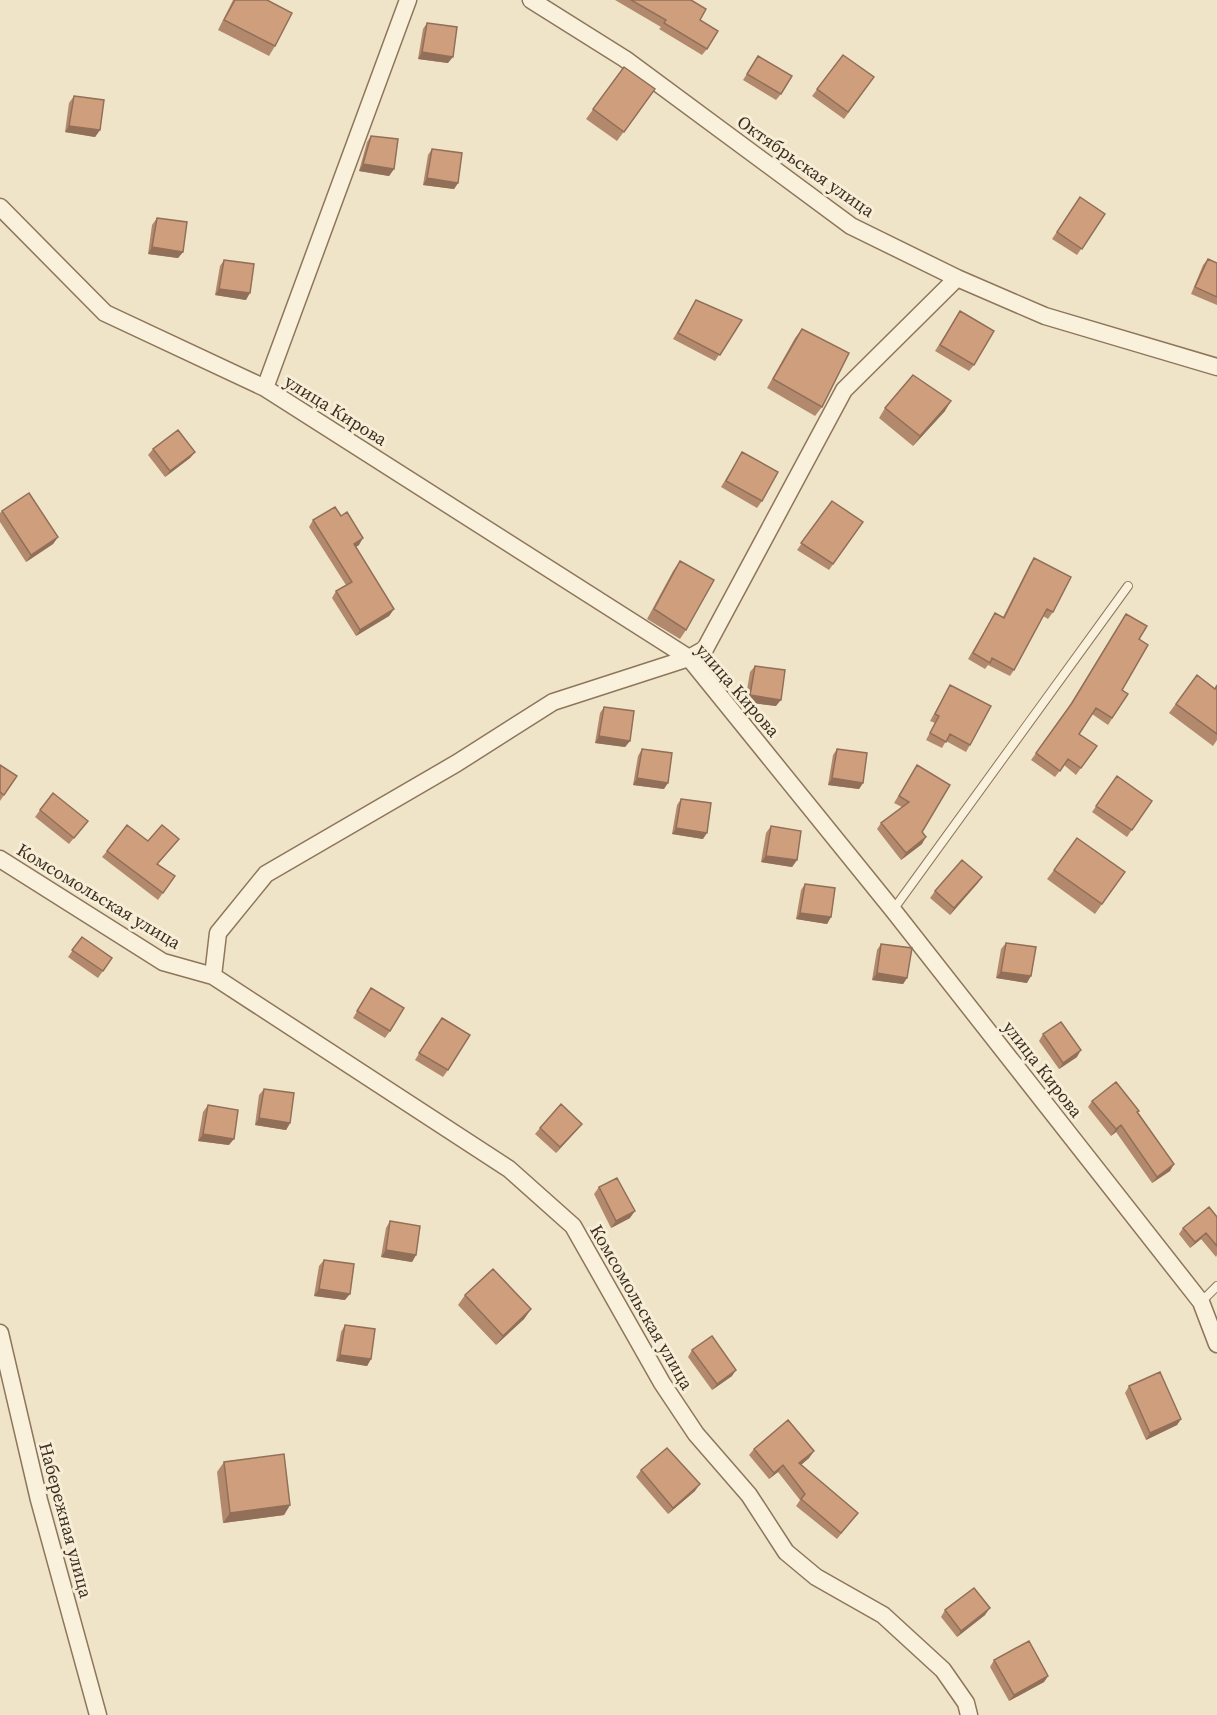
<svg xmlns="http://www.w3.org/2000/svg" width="1217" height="1715" viewBox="0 0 1217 1715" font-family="'Source Serif 4',serif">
  <rect width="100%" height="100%" fill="#f0e4c8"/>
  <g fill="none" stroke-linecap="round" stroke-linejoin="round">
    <defs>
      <path id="lane" d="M893,910L1128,586
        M1201,1302L1217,1286"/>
      <path id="street" d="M531,0L625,59L851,226L957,278L1045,316L1217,367
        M0,207L105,313L265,388L689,658L893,910L1201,1302L1217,1344
        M265,388L408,0
        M0,859L163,962L213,976L509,1169L573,1226L662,1383L696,1434L749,1495L786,1552L816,1577L883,1615L943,1670L966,1703L969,1715
        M213,976L218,933L266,874L457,763L553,702L689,658L705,649L844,390L957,278
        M0,1333L39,1500L98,1715"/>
    </defs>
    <use href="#lane" stroke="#8d765c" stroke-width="10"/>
    <use href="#street" stroke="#8d765c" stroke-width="19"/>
    <use href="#lane" stroke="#faf1dc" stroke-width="8"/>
    <use href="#street" stroke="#faf1dc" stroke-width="16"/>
  </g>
  <path fill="#b2896c" d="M233,0H267L275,46L269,56L218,30Z
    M615,0H691L700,20L707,49L702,55L659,29L661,27Z
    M427,23L448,63L418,59L423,29Z
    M843,55L874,77L844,119L812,96Z
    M758,56L781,94L776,100L743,80Z
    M624,67L655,89L617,141L586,119Z
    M74,96L100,130L95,137L65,132L69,103Z
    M371,136L394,169L389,176L359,171L367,142Z
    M432,149L458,183L454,189L423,185L428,155Z
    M1080,197L1105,214L1077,255L1052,239Z
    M157,218L183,252L178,258L148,254L152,225Z
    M1208,259L1217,263V305L1191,294L1203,265Z
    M224,260L246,300L215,295L220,266Z
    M696,300L742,320L715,361L673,339Z
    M960,311L974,365L969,371L935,351Z
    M802,329L822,407L815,416L767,388L795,338Z
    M885,408L945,411L913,446L879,418Z
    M153,449L195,452L190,458L165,477L148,455Z
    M742,452L762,501L757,508L721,487Z
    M832,501L863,522L829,570L797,550Z
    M2,511L58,537L53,544L26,562L0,522V513Z
    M313,520L359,545L356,547L394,609L389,616L356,636L332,598L336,591L346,585L309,527Z
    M1034,558L1053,612L1048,619L1043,616L1014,670L1010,676L988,665L985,669L968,659L995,613L1003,617L1030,564Z
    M680,561L686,630L680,639L647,619L673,571Z
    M1126,614L1139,639L1122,690L1128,694L1108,725L1092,714L1079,734L1097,746L1076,775L1064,765L1055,777L1031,760L1068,708Z
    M755,666L776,706L745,702L750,672Z
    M1197,675L1215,689L1217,685V740L1213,746L1169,713Z
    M950,685L970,745L966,752L946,741L942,748L926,740L935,723L930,721L946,692Z
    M604,707L630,741L625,747L595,743L600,713Z
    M642,749L664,789L633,785L638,756Z
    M837,749L863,783L859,789L828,785L833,755Z
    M0,765L17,776L0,801Z
    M917,765L922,832V844L901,860L877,829L881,823L902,807L894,803Z
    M1117,776L1152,801L1127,837L1092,812Z
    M681,799L703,839L672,834L677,805Z
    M40,810L83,827L69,844L35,817Z
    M771,826L797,860L792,867L761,862L766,833Z
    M179,839L158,864L175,876L158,900L102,857L107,851L148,841Z
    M1054,870L1125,872L1095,914L1047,879Z
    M982,877L950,915L930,898L935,891Z
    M805,884L831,917L827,924L796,919L801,890Z
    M82,937L112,958L98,978L68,957Z
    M1006,943L1027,983L996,978L1001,949Z
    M881,944L907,978L903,984L872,980L877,950Z
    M371,988L390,1031L385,1038L353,1018Z
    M437,1024L448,1070L443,1077L415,1060Z
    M1043,1034L1077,1057L1059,1069L1039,1041Z
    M264,1089L290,1123L286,1130L255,1125L259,1095Z
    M1092,1101L1139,1111L1138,1112L1174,1164L1170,1171L1152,1183L1116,1132L1111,1136L1088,1107Z
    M208,1105L229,1145L198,1141L203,1112Z
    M540,1128L577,1130L556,1153L535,1134Z
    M599,1187L630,1218L611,1228L594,1194Z
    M1217,1217V1255L1216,1257L1201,1239L1190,1248L1179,1234L1183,1228Z
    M390,1221L416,1255L412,1262L381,1257L386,1228Z
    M324,1260L345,1300L314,1296L319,1266Z
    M465,1295L531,1309L524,1319L496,1345L458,1305Z
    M345,1325L371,1359L367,1366L336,1361L341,1332Z
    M692,1350L732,1376L712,1390L688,1357Z
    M1129,1386L1181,1419L1177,1425L1146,1440L1125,1393Z
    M754,1449L814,1451L809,1458L801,1465L858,1513L837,1539L796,1506L800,1500L778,1472L769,1479L749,1455Z
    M224,1462L290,1505L284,1515L223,1523L217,1472Z
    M641,1470L695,1491L668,1514L636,1477Z
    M945,1610L985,1615L957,1637L941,1617Z
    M994,1660L1048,1676L1044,1682L1009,1701L990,1667Z"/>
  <path fill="#916f58" d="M422,52L453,57L448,63L418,59Z
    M69,126L100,130L95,137L65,132Z
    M363,164L394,169L389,176L359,171Z
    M427,178L458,183L454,189L423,185Z
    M152,247L183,252L178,258L148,254Z
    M219,289L250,293L246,300L215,295Z
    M951,401L945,411L913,446L920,436Z
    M195,452L190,458L165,477L170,471Z
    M58,537L53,544L26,562L31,555Z
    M363,538L359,545L349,551L354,544Z
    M394,609L389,616L356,636L360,630Z
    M750,695L781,700L776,706L745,702Z
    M599,736L630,741L625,747L595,743Z
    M637,778L668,783L664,789L633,785Z
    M832,778L863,783L859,789L828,785Z
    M676,828L707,833L703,839L672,834Z
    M926,837L922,844L901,860L906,853Z
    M766,856L797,860L792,867L761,862Z
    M982,877L978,883L950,915L954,908Z
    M800,913L831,917L827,924L796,919Z
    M1001,972L1031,976L1027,983L996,978Z
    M877,973L907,978L903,984L872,980Z
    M1081,1050L1077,1057L1059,1069L1063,1063Z
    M259,1118L290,1123L286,1130L255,1125Z
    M582,1124L577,1130L556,1153L560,1147Z
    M1121,1125L1116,1132L1111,1136L1116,1129Z
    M203,1134L234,1139L229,1145L198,1141Z
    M1174,1164L1170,1171L1152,1183L1157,1177Z
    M635,1211L630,1218L611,1228L616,1221Z
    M1206,1233L1201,1239L1190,1248L1195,1242Z
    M386,1250L416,1255L412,1262L381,1257Z
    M319,1289L350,1294L345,1300L314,1296Z
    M531,1309L524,1319L496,1345L503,1336Z
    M340,1355L371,1359L367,1366L336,1361Z
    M736,1370L732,1376L712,1390L717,1384Z
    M1181,1419L1177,1425L1146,1440L1150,1433Z
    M814,1451L809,1458L795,1470L799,1463Z
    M783,1465L778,1472L769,1479L774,1473Z
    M700,1484L695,1491L668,1514L673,1508Z
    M290,1505L284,1515L223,1523L230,1513Z
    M990,1608L985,1615L957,1637L961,1631Z
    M1048,1676L1044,1682L1009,1701L1014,1695Z"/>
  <path fill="#cf9f7d" stroke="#916f58" stroke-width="1.5" d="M235,0H267L292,13L275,46L224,20Z
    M631,0H691L706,9L700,20L718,31L707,49L664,23L666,20Z
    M427,23L457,27L453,57L422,52Z
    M843,55L874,77L848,112L817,89Z
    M758,56L792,76L781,94L747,74Z
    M624,67L655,89L624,132L593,109Z
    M74,96L104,100L100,130L69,126Z
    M371,136L398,139L394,169L363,164Z
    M432,149L462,153L458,183L427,178Z
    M1080,197L1105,214L1082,249L1057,232Z
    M157,218L187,222L183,252L152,247Z
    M1208,259L1217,263V297L1195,287Z
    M224,260L254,264L250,293L219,289Z
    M696,300L742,320L720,355L678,333Z
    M960,311L994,331L974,365L940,345Z
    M802,329L849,353L822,407L773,379Z
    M913,375L951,401L920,436L885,408Z
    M178,430L195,452L170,471L153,449Z
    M742,452L778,472L762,501L726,481Z
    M29,493L58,537L31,555L2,511Z
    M832,501L863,522L833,564L801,543Z
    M335,507L341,516L347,512L363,538L354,544L394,609L360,630L336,591L352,582L313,520Z
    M1034,558L1071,577L1053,612L1047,609L1014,670L992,658L990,663L973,653L995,613L1004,618Z
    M680,561L714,580L686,630L654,609Z
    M1126,614L1147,626L1139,639L1148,645L1122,690L1128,694L1112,718L1096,708L1079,734L1097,746L1081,768L1068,759L1060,771L1036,753L1072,703Z
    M755,666L785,670L781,700L750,695Z
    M1197,675L1215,689L1217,685V734L1176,704Z
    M950,685L991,706L970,745L950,734L946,742L930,733L939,716L935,714Z
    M604,707L634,711L630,741L599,736Z
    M642,749L672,753L668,783L637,778Z
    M837,749L867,753L863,783L832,778Z
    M0,765L17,776L4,795L0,792Z
    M917,765L950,785L922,832L926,837L906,853L881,823L909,802L899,796Z
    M1117,776L1152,801L1132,830L1096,806Z
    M53,793L88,821L74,838L40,810Z
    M681,799L711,803L707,833L676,828Z
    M127,825L148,841L162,825L179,839L157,864L175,876L163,893L107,851Z
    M771,826L801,831L797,860L766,856Z
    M1077,838L1125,872L1102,904L1054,870Z
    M962,860L982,877L954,908L935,891Z
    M805,884L835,888L831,917L800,913Z
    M82,937L112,958L103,971L72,950Z
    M1006,943L1036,947L1031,976L1001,972Z
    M881,944L912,948L907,978L877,973Z
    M371,988L404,1008L390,1031L357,1011Z
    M442,1018L470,1035L448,1070L419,1053Z
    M1061,1022L1081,1050L1063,1063L1043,1034Z
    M1116,1082L1139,1111L1137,1112L1174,1164L1157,1177L1121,1125L1116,1129L1092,1101Z
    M264,1089L294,1093L290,1123L259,1118Z
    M561,1104L582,1124L560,1147L540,1128Z
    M208,1105L238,1110L234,1139L203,1134Z
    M617,1178L635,1211L616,1221L599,1187Z
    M1209,1207L1217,1217V1246L1206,1233L1195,1242L1183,1228Z
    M390,1221L420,1226L416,1255L386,1250Z
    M324,1260L354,1264L350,1294L319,1289Z
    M493,1269L531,1309L503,1336L465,1295Z
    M345,1325L375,1329L371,1359L340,1355Z
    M712,1336L736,1370L717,1384L692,1350Z
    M1160,1372L1181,1419L1150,1433L1129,1386Z
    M788,1420L814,1451L799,1463L858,1513L841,1533L801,1499L805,1494L783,1465L774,1473L754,1449Z
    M667,1448L700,1484L673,1508L641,1470Z
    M284,1454L290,1505L230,1513L224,1462Z
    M974,1588L990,1608L961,1631L945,1610Z
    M1029,1641L1048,1676L1014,1695L994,1660Z"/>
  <g text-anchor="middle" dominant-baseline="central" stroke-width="6" stroke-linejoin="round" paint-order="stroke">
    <g font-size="18" fill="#3d2e20" stroke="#f7eed8">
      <text transform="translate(806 166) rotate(35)">Октябрьская улица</text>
      <text transform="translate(336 410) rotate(32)">улица Кирова</text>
      <text transform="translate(738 690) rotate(49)">улица Кирова</text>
      <text transform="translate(99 896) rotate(31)">Комсомольская улица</text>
      <text transform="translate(1043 1069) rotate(52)">улица Кирова</text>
      <text transform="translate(642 1307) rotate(60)">Комсомольская улица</text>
      <text transform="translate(66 1520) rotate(75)">Набережная улица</text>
    </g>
  </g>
</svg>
